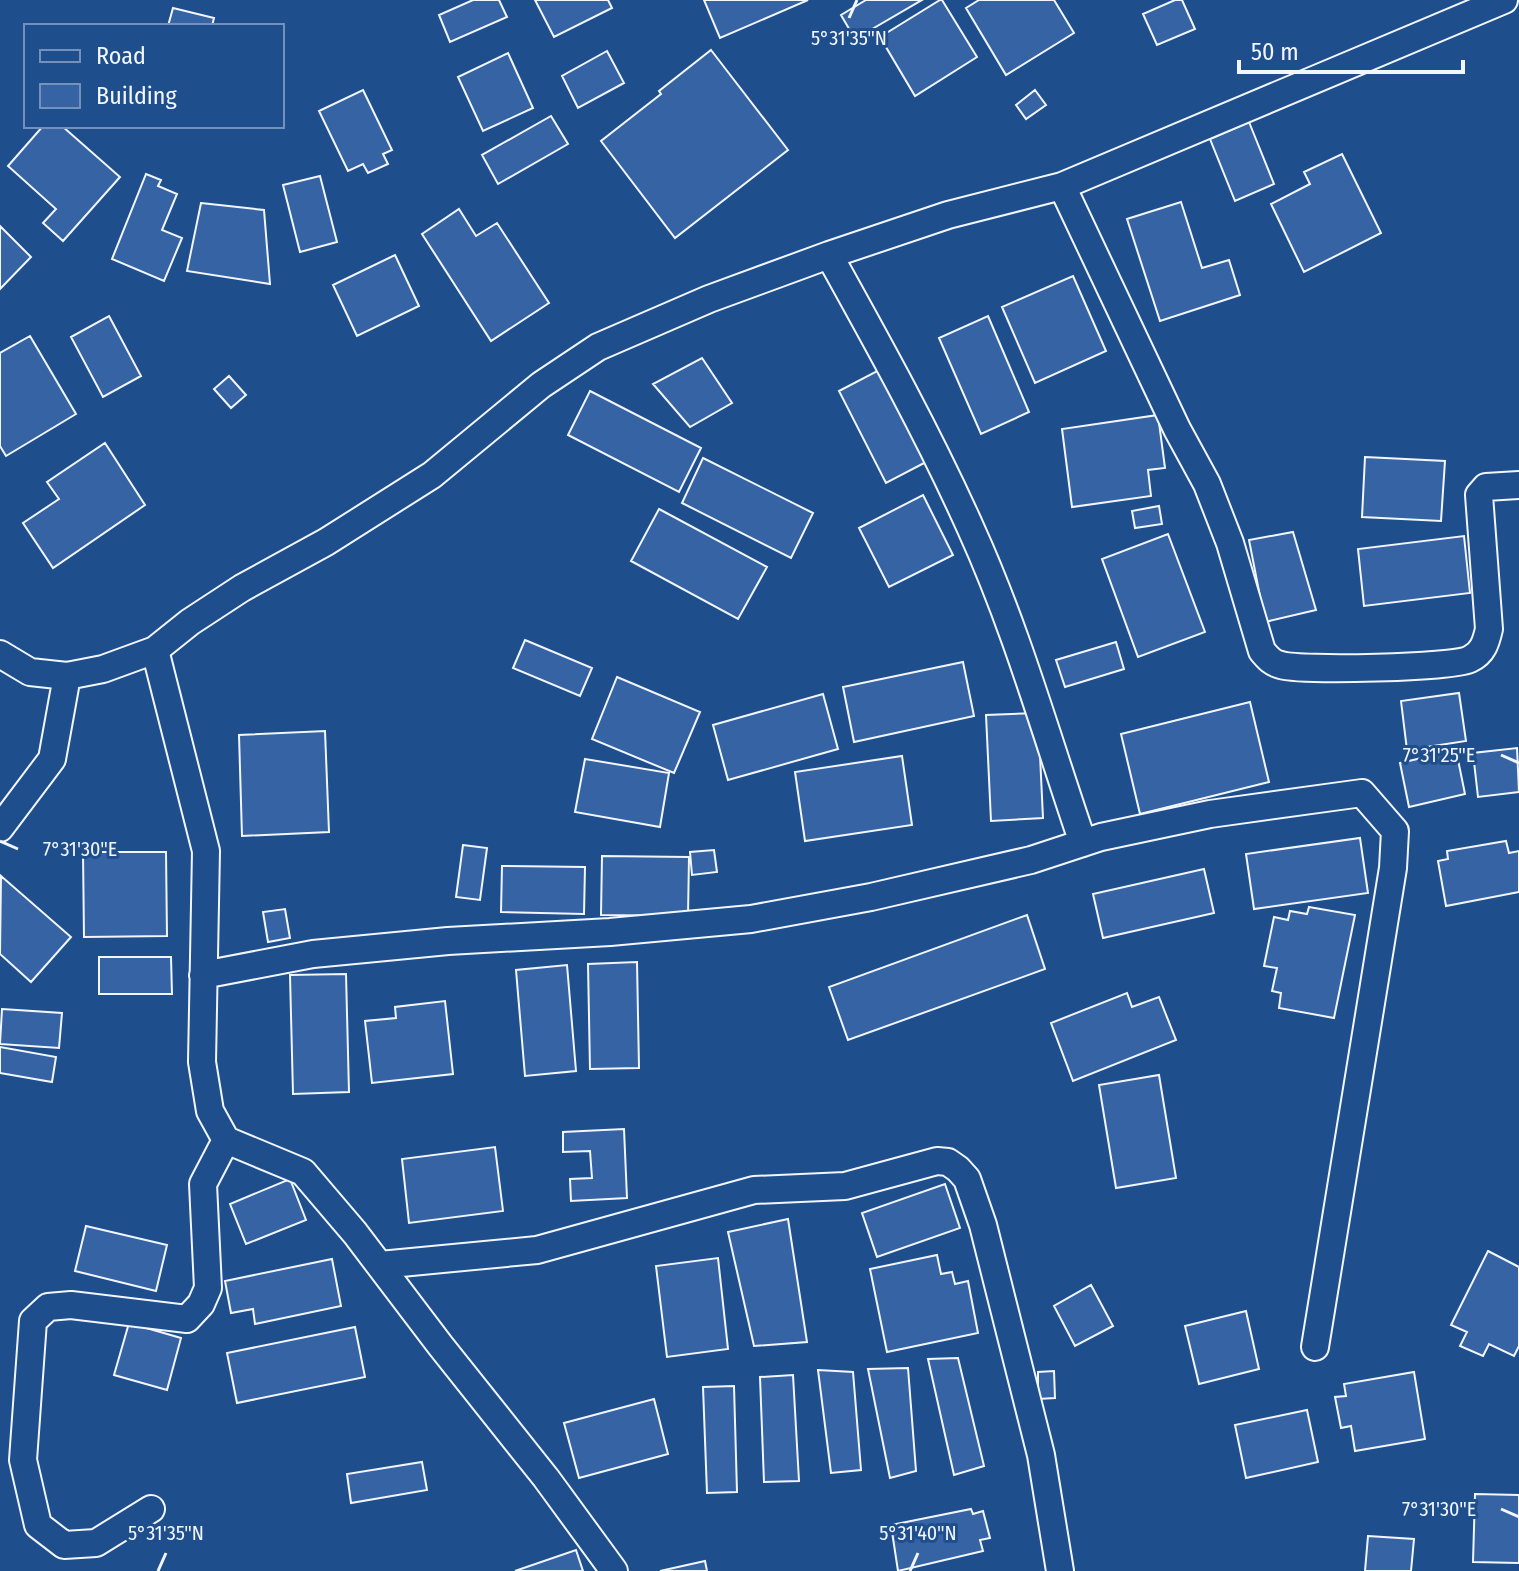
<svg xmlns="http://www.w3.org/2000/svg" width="1519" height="1571" viewBox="0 0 1519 1571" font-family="'Fira Sans Condensed',sans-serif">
  <rect width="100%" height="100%" fill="#1f4e8c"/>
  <path fill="#3563a3" stroke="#f2f6ff" stroke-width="2" d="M473,0H499L507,17L450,42L439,15Z
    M535,0H608L612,8L554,37Z
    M704,0H808L720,38Z
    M866,0H922L855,39L841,15Z
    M940,0H942L977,57L915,96L880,37Z
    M979,0H1054L1074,33L1006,75L966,8Z
    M1175,0H1182L1195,29L1157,45L1143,14Z
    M173,8L214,18L212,26H168Z
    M711,50L788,150L675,238L601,141L661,94L659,91Z
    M607,51L624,83L578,108L562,76Z
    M508,53L533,108L483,131L458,77Z
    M363,90L392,150L383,154L388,164L368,173L363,164L348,171L319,111Z
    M1035,90L1046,105L1026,119L1016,105Z
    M551,116L568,144L498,184L482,155Z
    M1249,122L1274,184L1235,201L1210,139Z
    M43,126H62L120,177L63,241L43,223L56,209L8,166Z
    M1342,154L1381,233L1304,272L1271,204L1310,184L1304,172Z
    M146,174L161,180L158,186L177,194L162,230L182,238L164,281L112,259Z
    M320,176L337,242L300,252L283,185Z
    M1181,202L1202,268L1229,260L1240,295L1160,321L1127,219Z
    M201,203L264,210L270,284L187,271Z
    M459,209L476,236L497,223L549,303L491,341L422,234Z
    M0,226L31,257L0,289Z
    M395,255L419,306L357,336L333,285Z
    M1073,276L1106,351L1035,383L1002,307Z
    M109,316L141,376L103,397L71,337Z
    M988,316L1029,412L981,434L939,338Z
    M30,336L76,414L6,456L0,446V353Z
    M702,358L732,403L690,427L653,384Z
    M881,369L928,461L886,483L839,391Z
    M229,376L246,395L231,408L214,389Z
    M590,391L701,448L679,492L568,435Z
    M1158,415L1165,468L1148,470L1151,496L1072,507L1062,429Z
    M105,443L145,505L53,568L23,523L59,499L47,482Z
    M1365,457L1445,461L1441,521L1362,517Z
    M703,458L813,513L791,558L682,503Z
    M923,495L953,555L889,587L859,528Z
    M1159,506L1162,524L1135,528L1132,511Z
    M659,509L767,567L738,619L631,561Z
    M1293,532L1316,610L1265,622L1249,540Z
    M1168,534L1205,632L1138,657L1102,559Z
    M1464,536L1470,593L1364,606L1358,549Z
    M525,640L592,668L580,696L513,668Z
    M1116,642L1124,669L1065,687L1056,660Z
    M963,662L974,716L854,742L843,687Z
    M617,677L700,712L674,773L592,739Z
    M1459,693L1466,741L1407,750L1401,701Z
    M823,694L838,749L728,780L713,725Z
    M1250,702L1269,782L1140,814L1121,734Z
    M1038,713L1043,818L991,821L986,715Z
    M325,731L329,832L242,836L239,735Z
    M1517,748L1519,792L1478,797L1473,753Z
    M1456,750L1465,794L1409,807L1400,763Z
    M902,756L912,825L805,841L795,772Z
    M585,759L669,773L660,827L575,812Z
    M1360,838L1368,893L1254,909L1246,854Z
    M1506,841L1509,853L1519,851V892L1446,906L1438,861L1448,859L1447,851Z
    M463,845L487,848L480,900L456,897Z
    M714,850L717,872L692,875L690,852Z
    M83,852H166L167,936L84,937Z
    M602,856L689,857L688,916L601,915Z
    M502,866L585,867L584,914L501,912Z
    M1204,869L1214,913L1103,938L1093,894Z
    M1,876L71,937L31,982L0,954Z
    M1309,907L1355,915L1334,1018L1279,1008L1281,993L1272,991L1277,968L1264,966L1274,917L1288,920L1290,911L1307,914Z
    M285,909L290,938L268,942L263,912Z
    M1027,915L1045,969L848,1040L829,987Z
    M99,957H171L172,994H99Z
    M637,962L639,1068L590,1069L588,964Z
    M567,965L576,1071L525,1076L516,970Z
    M346,974L349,1092L293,1094L290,975Z
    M1127,993L1132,1007L1159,997L1176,1040L1073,1081L1051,1023Z
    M445,1001L453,1074L372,1083L365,1021L396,1018L395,1007Z
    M2,1009L62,1013L59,1048L0,1044Z
    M0,1047L56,1057L52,1082L0,1073Z
    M1159,1075L1176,1178L1116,1188L1099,1085Z
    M624,1129L627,1198L571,1201L570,1179L592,1178L590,1151L563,1152V1132Z
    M495,1147L503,1211L409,1223L402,1159Z
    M290,1179L306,1220L246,1244L230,1204Z
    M945,1184L960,1228L877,1257L862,1213Z
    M788,1219L807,1342L754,1346L728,1232Z
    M86,1226L167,1245L156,1291L75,1271Z
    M1488,1251L1519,1267V1346L1514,1356L1489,1344L1483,1356L1460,1346L1467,1332L1451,1325Z
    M937,1255L941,1274L952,1272L955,1284L968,1281L978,1333L887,1352L870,1269Z
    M718,1258L728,1349L667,1357L656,1266Z
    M332,1259L341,1306L255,1324L253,1309L231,1313L225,1281Z
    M1091,1285L1113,1326L1075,1346L1054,1306Z
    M1246,1311L1259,1369L1199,1384L1185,1326Z
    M129,1323L181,1338L167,1390L114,1375Z
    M355,1327L365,1377L237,1403L227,1353Z
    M958,1358L984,1466L954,1475L928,1359Z
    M908,1368L916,1471L890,1478L868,1369Z
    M818,1370L853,1372L861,1470L831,1473Z
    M1054,1371L1055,1398L1038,1399V1372Z
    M1414,1372L1425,1439L1355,1451L1351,1426L1341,1428L1335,1397L1346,1396L1344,1384Z
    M793,1375L799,1481L764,1482L760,1377Z
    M734,1386L737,1492L707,1493L703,1387Z
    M654,1399L668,1454L579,1478L564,1423Z
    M1307,1410L1318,1462L1246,1478L1235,1425Z
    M422,1462L427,1490L351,1503L347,1474Z
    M1475,1494L1519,1495V1563L1473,1562Z
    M971,1509L973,1514L983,1511L990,1538L980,1540L983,1551L898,1571L891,1525Z
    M1368,1536L1414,1539L1411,1571H1365Z
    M576,1550L583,1571H515Z
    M705,1561L707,1571H660Z"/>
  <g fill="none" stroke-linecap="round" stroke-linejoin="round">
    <defs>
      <path id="minor" d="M1062,186L1177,429L1207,484L1230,543L1262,651C1268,658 1272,663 1281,665C1300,671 1454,668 1470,659C1483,653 1486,642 1489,629L1479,495L1486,487L1519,485
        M829,255C879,345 929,435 971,529C1017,630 1047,738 1083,843
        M155,650L206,851L202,1062L210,1111L226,1140L303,1172L355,1233L440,1345L546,1478L614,1571
        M0,654L30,672L67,676L103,669L155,650L190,622L242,588L326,542L432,475L541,385L598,347L709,299L829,255L948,215L1062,186L1504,0
        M0,828L52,759L67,676
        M203,975L313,954L448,941L610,932L751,919L871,897L1031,860L1101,837L1210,814L1362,793L1395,831L1393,868L1315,1347
        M380,1265L537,1250L754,1190L845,1186L937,1161L948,1162L958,1169L967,1179L983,1225L1041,1455L1060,1571
        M151,1509L96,1543L64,1545L38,1525L23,1460L33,1321L48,1307L71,1305L187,1319L201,1304L208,1288L203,1184L226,1140"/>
    </defs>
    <use href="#minor" stroke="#f2f6ff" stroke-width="30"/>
    <use href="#minor" stroke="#1f4e8c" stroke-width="26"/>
  </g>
  <path fill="none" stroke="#f2f6ff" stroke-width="3" d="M849,18L857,0M1501,755L1519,763M0,841L18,849M1501,1509L1519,1517M158,1571L166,1553M910,1571L918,1553"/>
  <g font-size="20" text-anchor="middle" fill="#f2f6ff" stroke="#1f4e8c" stroke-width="6" stroke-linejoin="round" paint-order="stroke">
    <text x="849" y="45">5°31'35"N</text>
    <text x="1439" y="762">7°31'25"E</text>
    <text x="80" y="856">7°31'30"E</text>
    <text x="1439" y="1516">7°31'30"E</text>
    <text x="166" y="1540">5°31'35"N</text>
    <text x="918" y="1540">5°31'40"N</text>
  </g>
  <rect x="24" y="24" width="260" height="104" fill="#1f4e8c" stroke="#7391ba" stroke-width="2"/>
  <rect x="40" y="50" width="40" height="12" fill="#1f4e8c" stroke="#7391ba" stroke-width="2"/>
  <text x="96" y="64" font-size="24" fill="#f2f6ff">Road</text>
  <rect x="40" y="84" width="40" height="24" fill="#3563a3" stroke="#7391ba" stroke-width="2"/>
  <text x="96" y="104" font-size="24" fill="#f2f6ff">Building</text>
  <path d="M1239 60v12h224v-12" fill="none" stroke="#f2f6ff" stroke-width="4"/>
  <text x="1251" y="60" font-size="24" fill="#f2f6ff" stroke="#1f4e8c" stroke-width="6" paint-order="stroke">50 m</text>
</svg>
